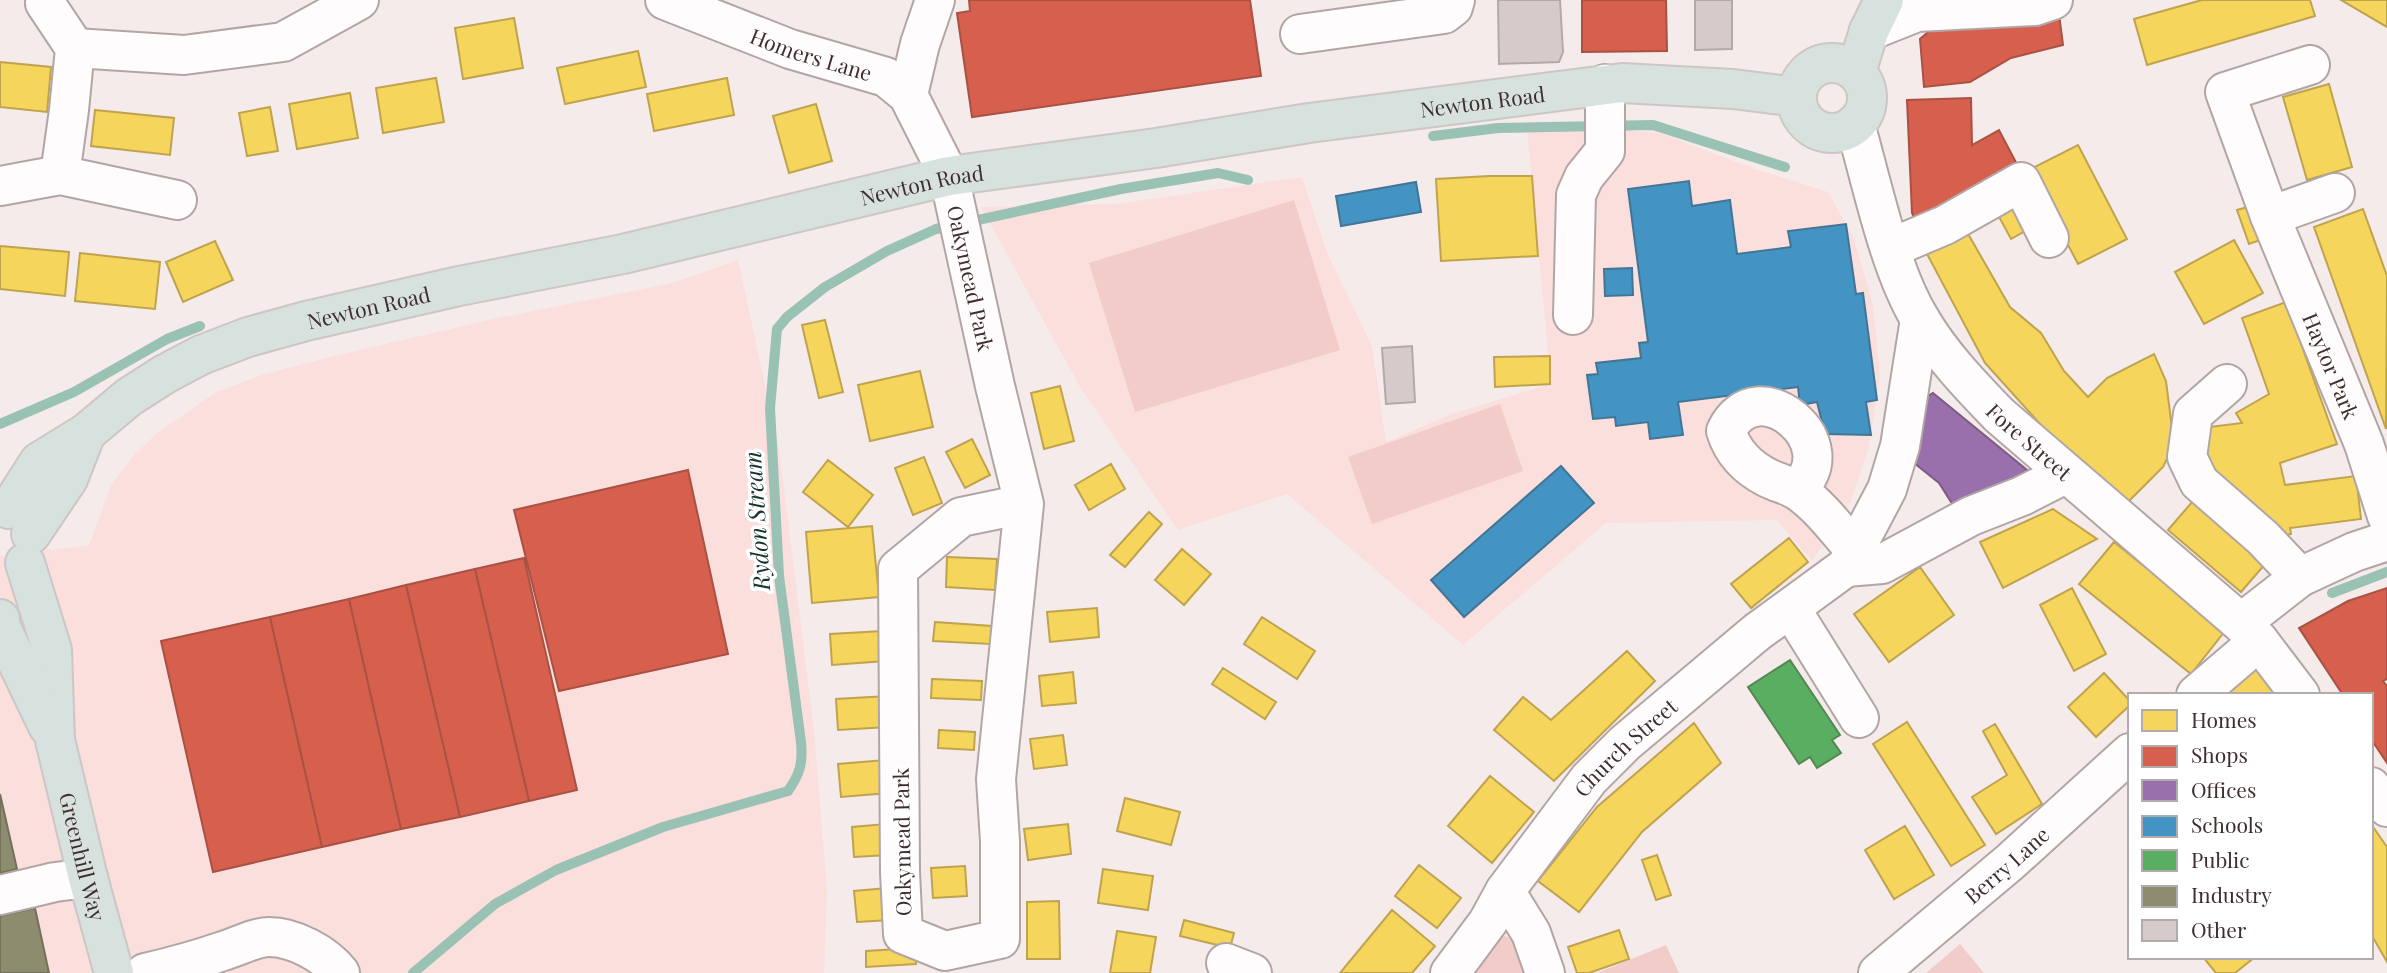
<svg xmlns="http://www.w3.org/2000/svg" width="2387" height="973" viewBox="0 0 2387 973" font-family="'Playfair Display',serif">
  <rect width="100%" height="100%" fill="#f5ebea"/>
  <path fill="#fadfdd" d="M1589,127L1659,133L1755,169L1828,192L1854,239L1873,304L1880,377L1869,446L1851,501L1812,561L1777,520L1606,523L1463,645L1287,494L1178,530L1080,387L981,207L1115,204L1302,177L1328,255L1372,346L1386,442L1454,413L1551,384L1527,128Z
    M738,260L779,449L814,730L827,890L824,973H0V556L89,545L111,485L134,455L156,434L216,392L265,374L334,356L489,320L672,283Z"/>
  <path fill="#f1ccc9" d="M1294,200L1340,350L1135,412L1089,263Z
    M1500,404L1523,471L1372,524L1348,457Z
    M1498,935C1519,936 1524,956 1531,973H1470Z
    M1960,944L1984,973H1926Z
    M1666,945L1679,973H1597Z"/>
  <path fill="#f6d55c" stroke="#bfa34e" stroke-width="2" d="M2202,0H2310L2315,16L2147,65L2134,19Z
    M2341,0H2387V27Z
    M514,18L523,68L463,79L455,28Z
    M638,51L646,87L565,104L557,68Z
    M0,62L51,67L47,112L0,107Z
    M436,78L444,122L383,133L376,88Z
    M727,78L734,115L654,131L647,94Z
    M2329,84L2352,167L2307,180L2283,97Z
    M350,93L358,138L297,149L289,104Z
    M816,104L832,161L789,173L773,116Z
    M270,107L278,151L247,156L239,113Z
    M95,110L174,118L170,155L91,146Z
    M2078,145L2127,239L2078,264L2029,170Z
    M1489,176H1532L1538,256L1441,261L1436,179Z
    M2023,201L2036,225L2011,239L1998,215Z
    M2254,205L2266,238L2249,244L2237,210Z
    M2363,209L2387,276L2386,429L2314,227Z
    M1967,232L2010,307L2041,333L2064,371L2088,397L2107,378L2154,354L2166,381L2174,444L2163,467L2124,506L2050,435L1985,363L1927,254Z
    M2234,240L2263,293L2204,324L2175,272Z
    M215,241L233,280L183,302L166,262Z
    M0,246L69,252L65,296L0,289Z
    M80,253L160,262L155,309L75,301Z
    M2286,302L2337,444L2280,463L2285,485L2356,476L2361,519L2290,528L2291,534L2273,538L2206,480L2201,428L2242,423L2236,413L2269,394L2242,318Z
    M825,320L843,392L819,398L802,325Z
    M1550,356V384L1495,387L1494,357Z
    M920,371L933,427L870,441L858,385Z
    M1060,386L1074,441L1044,449L1031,393Z
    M972,439L990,475L965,488L946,452Z
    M924,457L942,503L913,515L895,468Z
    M828,460L873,495L848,527L803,492Z
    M1111,464L1125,489L1089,510L1075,485Z
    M2199,494L2272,556L2241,592L2168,530Z
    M2053,509L2097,539L2003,588L1980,542Z
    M1149,512L1162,524L1125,567L1110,555Z
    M872,526L879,597L812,603L806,532Z
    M1789,538L1808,562L1751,608L1731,584Z
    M2114,542L2225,631L2191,674L2079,584Z
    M1182,549L1211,574L1184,605L1155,580Z
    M947,557L997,559L995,590L946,587Z
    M1920,567L1954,615L1889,662L1854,614Z
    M2072,588L2106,654L2074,671L2040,605Z
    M1097,608L1099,637L1050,642L1047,612Z
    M1262,617L1315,651L1297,679L1244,644Z
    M935,622L992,626L991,644L933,641Z
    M883,631L885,661L832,665L830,634Z
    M1627,651L1655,681L1554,781L1494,730L1523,697L1551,720Z
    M2253,653L2282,695H2207Z
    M1223,668L1276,702L1265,719L1212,684Z
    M1073,672L1076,703L1042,706L1039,676Z
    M2104,673L2130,701V705L2096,737L2068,707Z
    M932,679L982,681L981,700L931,698Z
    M887,696L888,727L838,730L836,699Z
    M1907,722L1985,845L1951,866L1873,744Z
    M1694,723L1721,763L1642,832L1579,912L1538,881L1597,807Z
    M1995,724L2042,804L1996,834L1972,797L2007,775L1983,731Z
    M939,730L975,732L974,750L938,748Z
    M1063,735L1067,765L1034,769L1030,739Z
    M885,760L888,793L841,797L838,764Z
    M1490,776L1534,812L1492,863L1448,826Z
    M1125,798L1180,812L1171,845L1117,831Z
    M886,824L889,855L854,857L852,827Z
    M1068,824L1071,854L1028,860L1024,829Z
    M2371,824L2387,847V962L2371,934Z
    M1905,826L1934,875L1894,899L1865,850Z
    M1657,855L1671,895L1656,900L1642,860Z
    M1419,865L1461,898L1437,928L1395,896Z
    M965,866L967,896L933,898L931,868Z
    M1103,869L1153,876L1148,910L1098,903Z
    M887,888L890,920L857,922L854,891Z
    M1059,901L1060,959H1027V902Z
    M1392,910L1435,946L1412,973H1340Z
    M1184,920L1234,933L1230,948L1180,936Z
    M1619,930L1629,959L1589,973H1577L1568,947Z
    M1117,931L1156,937L1150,973H1110Z
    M915,948L916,964L866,967V951Z
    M2203,957H2255L2235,973H2216Z"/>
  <path fill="#d6604d" stroke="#a95143" stroke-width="2" d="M969,0H1250L1261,76L972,117L957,13L970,11Z
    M1582,0H1666L1667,51L1582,52Z
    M2059,14L2063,45L2011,58L1970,82L1924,87L1920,39L1934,27Z
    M1971,98L1972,145L1999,130L2019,168L1916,221L1912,213L1907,100Z
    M688,470L728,654L559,691L514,510Z
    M524,558L577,790L529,801L475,569Z
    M475,569L529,801L460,817L406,585Z
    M406,585L460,817L401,829L349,599Z
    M2387,588V679L2383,681L2387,686V763L2371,739V695H2343L2299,628L2348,601Z
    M349,599L401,829L322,847L270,617Z
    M270,617L322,847L213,872L161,641Z"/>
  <path fill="#9970ab" stroke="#7e5c85" stroke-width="2" d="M1933,393L2027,470L1958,513L1939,483L1909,459L1926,397Z"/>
  <path fill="#4393c3" stroke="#427596" stroke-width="2" d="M1689,181L1692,206L1730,200L1737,254L1791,247L1788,231L1846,224L1856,294L1863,293L1877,400L1866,402L1871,435L1825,434L1817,402L1800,405L1798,387L1678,402L1683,435L1650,439L1648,422L1616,426L1615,417L1593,419L1587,375L1598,374L1596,363L1641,358L1639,343L1648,342L1628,189Z
    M1416,182L1421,212L1341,226L1336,196Z
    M1632,268L1633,295L1605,296L1604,269Z
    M1561,466L1594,503L1464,617L1431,580Z"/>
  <path fill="#5aae61" stroke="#528851" stroke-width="2" d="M1790,660L1840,735L1832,740L1841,753L1817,768L1810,757L1799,764L1748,687Z"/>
  <path fill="#8c8c6e" stroke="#75705a" stroke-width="2" d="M0,794L17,869L0,873Z
    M35,908L49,973H0V916Z"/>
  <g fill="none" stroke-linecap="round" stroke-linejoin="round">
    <path stroke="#99c2b5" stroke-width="10" d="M1433,136L1498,128L1653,125L1785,167
      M0,424L74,392L167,339L200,326
      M2332,593L2387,572
      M413,973L495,904L556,870L663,827L788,791C800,774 803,763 801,742L779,576L770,408L777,329L787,317L825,287L887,251L936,229L1121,189L1218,173L1248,180"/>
  </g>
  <path fill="#d7cbca" stroke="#b5a9a8" stroke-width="2" d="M1498,0H1560L1563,52L1559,62L1499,64Z
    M1695,0H1732V49L1695,50Z
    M1412,346L1415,402L1386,404L1382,348Z"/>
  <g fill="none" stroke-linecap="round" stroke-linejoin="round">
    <defs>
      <g id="minor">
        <path d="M46,0L45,3L75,48L69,110L60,175"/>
        <path id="s1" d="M665,0L790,49L886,77L908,95L949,176L995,386L1024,504L996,779L1000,841V939L945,951L903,934L900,872L898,569L961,517L1024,504"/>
        <path d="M1869,31L1917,12L2035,6L2053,0"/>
        <path d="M1300,34L1444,14L1453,7L1455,0"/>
        <path d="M75,48L184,55L283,42L359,0"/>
        <path id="s2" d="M2310,65L2225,92L2270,216L2364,444L2387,516"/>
        <path d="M908,95L920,44L935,0"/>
        <path id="s3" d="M1855,124C1872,183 1889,268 1920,319C1941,355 1971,386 1999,415L2241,623L2259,641L2300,695"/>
        <path d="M0,186L60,175L177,200"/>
        <path d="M2270,216L2335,193"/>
        <path d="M1891,248L1945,225L2021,182L2049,238"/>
        <path d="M1573,315L1576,195L1584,177L1605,151V84"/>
        <path d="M2227,384L2193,414L2187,457L2199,482L2263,538L2300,577"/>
        <path d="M1796,490C1850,445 1757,366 1726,431C1733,453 1748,468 1768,478C1778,483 1789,485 1798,491C1821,507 1837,530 1855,550"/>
        <path d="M1846,567L1882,564L1971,516L2022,496L2065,474"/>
        <path d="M1791,609L1859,718"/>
        <path d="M2241,623L2300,577L2354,552L2387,541"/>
        <path d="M2196,695L2259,641"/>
        <path d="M2371,787L2387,807"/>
        <path d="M1505,891L1531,933L1545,973"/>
        <path d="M0,895L55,882L88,878"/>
        <path d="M1226,963L1252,973"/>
        <path d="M145,973C171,967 197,960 223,951C237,947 255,937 269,937C294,937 325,954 340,973"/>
        <path id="s4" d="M1450,973L1488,922L1505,891L1589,779L1625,743L1757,632L1846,567L1887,489L1900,446L1920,319"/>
        <path id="s5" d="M1878,973L2010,862L2130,753"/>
      </g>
      <g id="major">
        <circle cx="1832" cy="98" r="35"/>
        <path d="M1856,72L1869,31L1884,0"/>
        <path id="s6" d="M9,509L39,462L86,433L129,397L165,374L201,355L248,337L306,321L459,286L623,254L949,176L1156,148L1309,123L1622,83L1733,89L1797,97"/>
        <path d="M31,534L68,479L86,433"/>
        <path id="s7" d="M25,563L52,650L55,740L88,878L114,973"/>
        <path d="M0,619L1,628L48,726"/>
      </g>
    </defs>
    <use href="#minor" stroke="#b2a6a5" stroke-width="42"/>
    <use href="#major" stroke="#cdc6c6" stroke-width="42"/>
    <use href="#minor" stroke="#fefcfc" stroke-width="38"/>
    <use href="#major" stroke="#d7e1de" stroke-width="38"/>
  </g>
  <g text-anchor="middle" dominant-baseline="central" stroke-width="7" stroke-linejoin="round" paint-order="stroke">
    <g font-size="21" fill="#3f2e2d" stroke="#fff">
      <text stroke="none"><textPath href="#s1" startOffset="156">Homers Lane</textPath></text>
      <text stroke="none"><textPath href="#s6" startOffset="1559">Newton Road</textPath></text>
      <text stroke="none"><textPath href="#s6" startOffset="992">Newton Road</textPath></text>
      <text stroke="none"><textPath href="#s1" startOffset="458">Oakymead Park</textPath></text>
      <text stroke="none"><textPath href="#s6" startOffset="425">Newton Road</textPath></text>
      <text stroke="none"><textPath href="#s2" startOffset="383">Haytor Park</textPath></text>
      <text stroke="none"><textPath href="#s3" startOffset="371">Fore Street</textPath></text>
      <text stroke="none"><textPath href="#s4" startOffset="287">Church Street</textPath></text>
      <text transform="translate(901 842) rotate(-91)">Oakymead Park</text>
      <text stroke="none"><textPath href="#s7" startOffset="301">Greenhill Way</textPath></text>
      <text stroke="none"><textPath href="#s5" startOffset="168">Berry Lane</textPath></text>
    </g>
    <g font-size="23" font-style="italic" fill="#15342c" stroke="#fff">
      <text transform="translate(756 521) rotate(-94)">Rydon Stream</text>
    </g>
  </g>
  <rect x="2128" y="693" width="245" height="266" fill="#ffffff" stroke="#b2abab" stroke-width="2"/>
  <rect x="2142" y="710" width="35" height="21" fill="#f6d55c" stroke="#b2abab" stroke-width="2"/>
  <text x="2191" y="728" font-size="21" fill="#3f2e2d">Homes</text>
  <rect x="2142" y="746" width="35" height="21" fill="#d6604d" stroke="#b2abab" stroke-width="2"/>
  <text x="2191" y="763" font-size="21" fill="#3f2e2d">Shops</text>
  <rect x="2142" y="780" width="35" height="21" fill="#9970ab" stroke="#b2abab" stroke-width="2"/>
  <text x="2191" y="798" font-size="21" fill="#3f2e2d">Offices</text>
  <rect x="2142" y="816" width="35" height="21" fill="#4393c3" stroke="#b2abab" stroke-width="2"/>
  <text x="2191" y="833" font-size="21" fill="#3f2e2d">Schools</text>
  <rect x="2142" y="850" width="35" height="21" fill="#5aae61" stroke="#b2abab" stroke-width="2"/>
  <text x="2191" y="868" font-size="21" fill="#3f2e2d">Public</text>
  <rect x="2142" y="886" width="35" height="21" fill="#8c8c6e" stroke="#b2abab" stroke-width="2"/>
  <text x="2191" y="903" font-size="21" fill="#3f2e2d">Industry</text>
  <rect x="2142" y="920" width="35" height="21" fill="#d7cbca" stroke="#b2abab" stroke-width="2"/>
  <text x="2191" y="938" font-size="21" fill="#3f2e2d">Other</text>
</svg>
